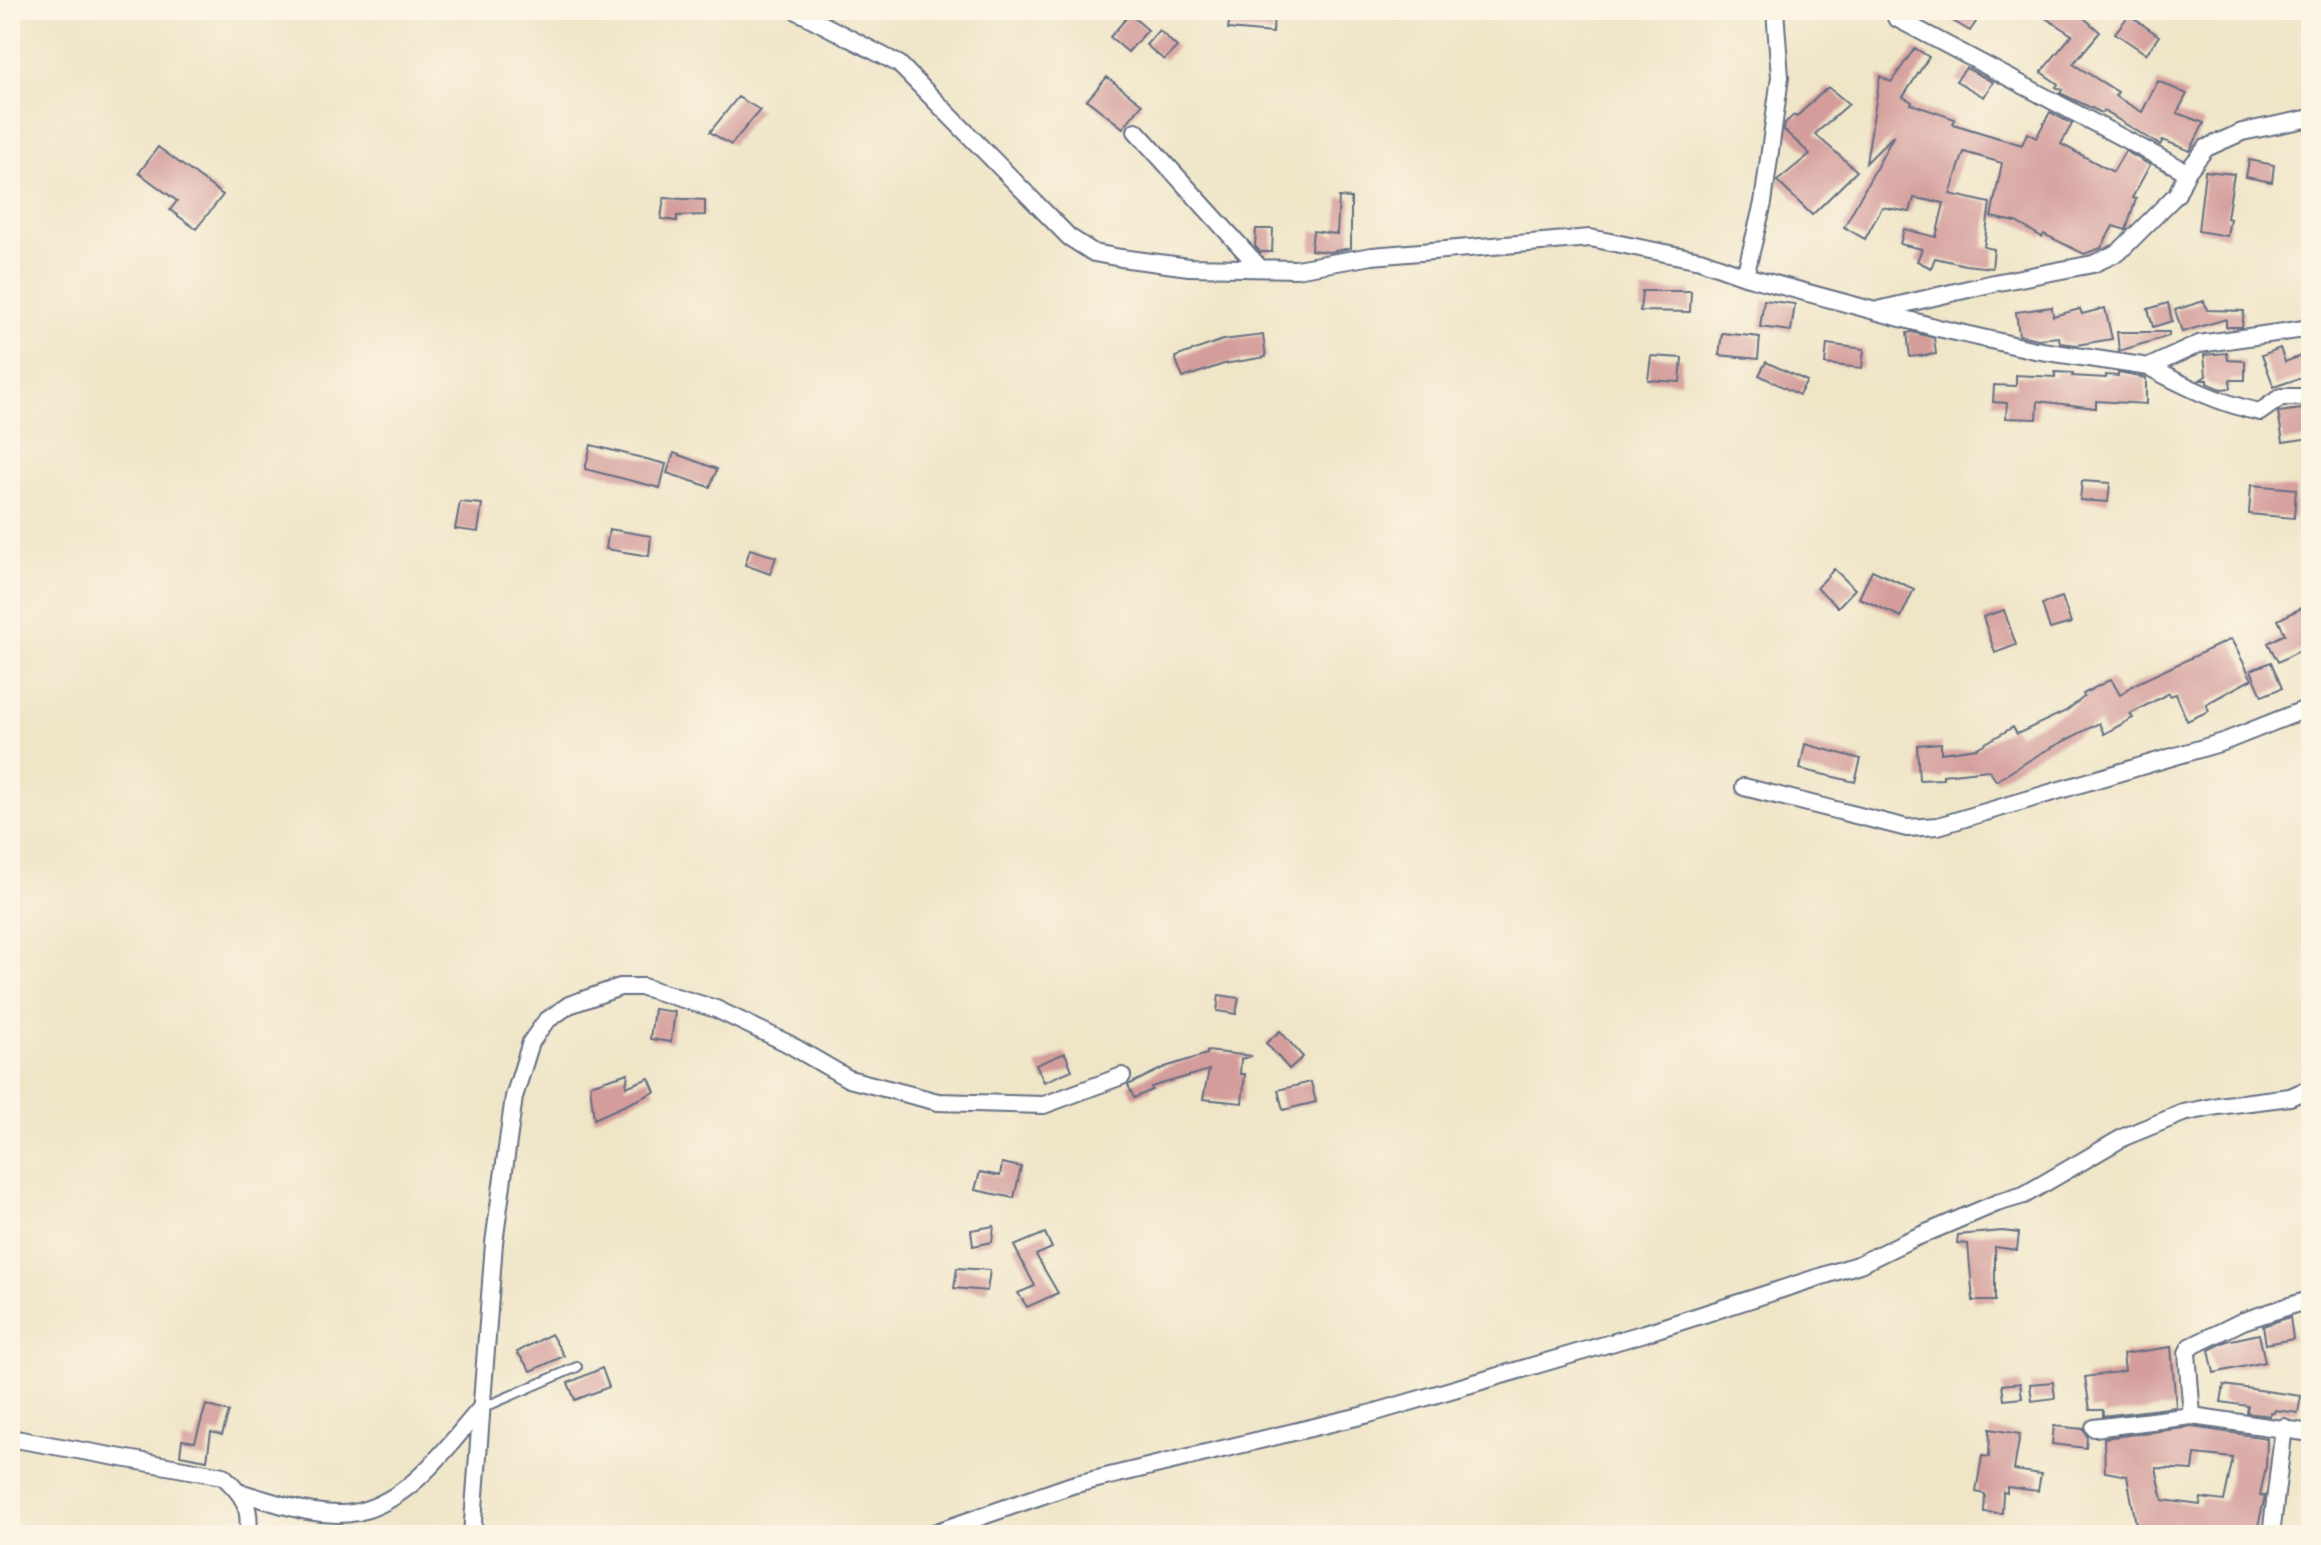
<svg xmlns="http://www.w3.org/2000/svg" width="2321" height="1545" viewBox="0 0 2321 1545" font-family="'IM FELL DW Pica',serif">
  <rect width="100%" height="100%" fill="#fcf5e5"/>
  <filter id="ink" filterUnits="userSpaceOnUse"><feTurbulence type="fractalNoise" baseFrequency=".0125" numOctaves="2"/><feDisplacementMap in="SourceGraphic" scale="16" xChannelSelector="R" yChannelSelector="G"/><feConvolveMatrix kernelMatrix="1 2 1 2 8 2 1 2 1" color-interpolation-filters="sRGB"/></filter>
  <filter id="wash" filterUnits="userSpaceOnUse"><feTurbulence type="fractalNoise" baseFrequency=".006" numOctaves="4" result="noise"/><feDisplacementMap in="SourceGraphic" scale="32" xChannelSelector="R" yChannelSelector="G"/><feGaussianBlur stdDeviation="1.8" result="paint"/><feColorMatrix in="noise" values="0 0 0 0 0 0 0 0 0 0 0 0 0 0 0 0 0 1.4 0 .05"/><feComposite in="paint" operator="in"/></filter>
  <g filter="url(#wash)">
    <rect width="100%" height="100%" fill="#efe5c7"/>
    <g id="blocks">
      <path fill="#d49d9b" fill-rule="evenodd" d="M1231,10H1274L1273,33L1228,29Z
        M1961,10H1984L1970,31L1953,21Z
        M2033,10H2075L2100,32L2073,64L2118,92L2115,96L2142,112L2158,81L2187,94L2177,113L2204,123L2190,151L2163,140L2160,145L2104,111L2102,113L2060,93L2062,90L2056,87L2058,84L2041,72L2072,35Z
        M1130,14L1148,30L1128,52L1110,37Z
        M2129,15L2159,36L2146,54L2115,33Z
        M1159,30L1177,47L1164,60L1146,45Z
        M1915,48L1929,57L1903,97L1912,102L1911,104L1955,119L1953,124L2022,145L2027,133L2036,138L2050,112L2072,124L2061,144L2113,172L2125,151L2150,165L2132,198L2136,199L2126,230L2113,226L2101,248L2084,254L2044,234L2042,237L2016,222L1991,217L2002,163L1964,152L1950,194L1990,203L1984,247L1994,249L1992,268L1965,265L1935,258L1931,268L1917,261L1922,249L1900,244L1904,229L1936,237L1944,203L1914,198L1910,212L1882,207L1865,239L1844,227L1894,135L1866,163L1880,76L1891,82Z
        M1966,68L1993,82L1984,97L1956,81Z
        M1107,77L1142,104L1123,128L1087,100Z
        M1828,87L1849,104L1815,134L1857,171L1812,215L1777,181L1810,154L1784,130L1785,123L1794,115L1796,117Z
        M738,97L760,110L731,145L710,132Z
        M158,147L223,195L196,229L170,210L177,201L139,173Z
        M2249,160L2274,165L2272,182L2246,177Z
        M2205,171L2234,174L2227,218L2230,219L2227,236L2198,231Z
        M1339,197L1351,198V248L1330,252L1311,250L1313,231L1337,234Z
        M664,198L705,200V215L677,216V221L661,219Z
        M1256,229H1273L1272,252H1260L1255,246Z
        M1642,291H1691L1690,312L1640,311Z
        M1764,300L1795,304L1791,331L1760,327Z
        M2204,301L2207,310L2244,311L2242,327H2226V319L2182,332L2175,310Z
        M2168,303L2172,321L2153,327L2148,309Z
        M2052,307L2053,316L2080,309L2082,314L2105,308L2112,339L2077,345L2060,343L2059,337L2038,339L2019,335L2016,312Z
        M1912,332L1934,338L1936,354L1910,357L1907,333Z
        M2117,332H2169V336L2119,351Z
        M1722,333L1760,337L1758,359L1719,355Z
        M1263,335L1266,357L1224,364L1183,378L1175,357L1223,340Z
        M1827,344L1864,349L1862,368L1825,364Z
        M2280,348L2285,362L2311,352V374L2274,387L2262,355Z
        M2227,353L2228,360L2245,361V380H2230L2231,388L2221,389L2207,383V380H2200L2206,376L2204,355Z
        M1651,356L1682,358L1680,382L1648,380Z
        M1766,362L1807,381L1799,395L1759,375Z
        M2055,372L2073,373L2072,376L2106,378V375L2118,376V373L2146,378V404L2096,401V408L2038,401L2037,419L2006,418L2007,403L1993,402L1994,385L2016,386V375L2055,377Z
        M2311,408V438L2283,442L2278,412Z
        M591,445L666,464L660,488L585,469Z
        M674,453L717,469L710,487L667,473Z
        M2082,481L2110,483L2108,502L2080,500Z
        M2251,485L2296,489L2294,518L2249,514Z
        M460,502L482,504L478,532L455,529Z
        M609,529L651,536L649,556L606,549Z
        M750,549L776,557L770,574L745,565Z
        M1834,569L1855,589L1838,607L1817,588Z
        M1872,570L1914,589L1901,617L1859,598Z
        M2062,597L2071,623L2050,629L2042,604Z
        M2311,603V645L2278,662L2268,643L2285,634L2278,620Z
        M2004,610L2016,645L1995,653L1983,617Z
        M2231,639L2252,679L2206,704L2209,711L2187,721L2176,694L2170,696L2169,693L2130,714L2133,718L2104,734L2099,723L2041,753L1996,781L1989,770L1943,775V779L1919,780L1917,745L1941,743V753L1977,748L2013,727L2017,734L2066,711L2084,697L2083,694L2111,679L2120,695L2135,684Z
        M2271,662L2282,688L2262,696L2251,670Z
        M1805,744L1861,759L1855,782L1800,769Z
        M1219,995L1239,998L1236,1014L1217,1011Z
        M654,1009L675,1012L671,1042L650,1039Z
        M1280,1031L1303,1057L1289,1069L1266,1043Z
        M1207,1051L1252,1056L1241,1059L1240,1074H1245L1242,1103L1203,1099L1209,1070L1151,1087L1152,1090L1134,1098L1128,1085L1165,1067L1207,1054Z
        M1065,1053L1072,1070L1044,1082L1036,1065Z
        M628,1073L626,1087L649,1078L655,1092L594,1119L590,1085Z
        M1311,1082L1316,1102L1283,1110L1278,1090Z
        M1002,1163L1021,1167L1014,1198L975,1190L980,1172L1000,1176Z
        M994,1226L992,1242L973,1246L971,1230Z
        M2002,1231L2019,1233L2017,1250L1995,1247V1301H1973L1968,1244L1957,1243L1958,1235Z
        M1045,1233L1052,1248L1036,1255L1058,1293L1027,1307L1018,1293L1035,1286L1014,1246Z
        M957,1268L990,1270L987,1291L954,1288Z
        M2290,1317L2293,1339L2266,1344L2263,1326Z
        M551,1334L564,1356L531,1371L517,1352Z
        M2259,1334L2265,1362L2214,1373L2209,1350L2227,1341Z
        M2171,1347L2176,1407L2103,1416V1410H2090L2085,1377L2125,1371L2123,1354Z
        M602,1368L609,1387L575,1400L568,1383Z
        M2053,1382L2055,1398L2032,1401L2030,1384Z
        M2020,1383L2022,1398L2004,1400L2002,1385Z
        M2224,1385L2301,1396L2298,1413L2275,1410L2274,1413L2270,1412V1416L2247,1413L2248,1406L2221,1402Z
        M206,1405L229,1412L222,1435L211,1432L207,1460L180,1455L182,1440L195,1442Z
        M2054,1426L2083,1429L2087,1436L2086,1448L2052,1444Z
        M2192,1427L2267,1438L2266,1467L2260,1495L2265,1496L2256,1535H2234L2212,1530V1533H2194L2155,1528V1535H2138L2127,1476L2105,1472L2104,1438ZM2195,1454L2233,1458L2224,1501L2201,1498L2200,1505L2163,1500L2156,1468L2193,1470Z
        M1990,1429L2020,1434L2014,1470L2041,1474L2038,1491L2007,1487V1493L2003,1492L2002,1513L1984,1512L1985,1494L1976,1492L1982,1456L1989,1457Z"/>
    </g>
  </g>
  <g filter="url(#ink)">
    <use href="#blocks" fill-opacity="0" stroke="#656f83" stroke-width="2"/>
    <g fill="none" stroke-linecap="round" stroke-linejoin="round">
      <defs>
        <path id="service" d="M480,1409L577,1367"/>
        <path id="minor" d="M795,10L899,64L1069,237L1094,253L1121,258L1189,267L1296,269L1372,256L1590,238L1700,260L1745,276L1938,328L2035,350L2149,367L2199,344L2311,328
          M1896,18L2187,172
          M1136,131L1260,268
          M1745,276L1763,203L1780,77L1775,10
          M1878,310L1994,283L2093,264L2119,252L2177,194L2187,172L2206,148L2242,132L2311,118
          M2149,367C2184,386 2221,404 2260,412L2281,397H2311
          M1744,787L1907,828L1938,826L2223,742L2311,707
          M2192,1416L2311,1433
          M2094,1428L2192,1416L2187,1353L2190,1347L2243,1321L2311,1299
          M10,1438L223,1476C242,1493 253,1508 247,1535
          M242,1493C278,1503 320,1520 358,1512C412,1499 446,1448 480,1409
          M472,1535L494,1243L514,1097L531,1042L546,1021L569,1005L620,987H643L716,1009L787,1043L849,1079L938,1102L1044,1105L1122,1076
          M928,1535L1072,1485L1369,1414L1645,1333L1860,1264L1905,1242L1997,1203L2024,1195L2124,1137L2183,1113L2218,1106L2290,1097L2311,1088
          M2271,1535L2284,1427"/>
      </defs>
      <use href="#service" stroke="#656f83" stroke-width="12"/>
      <use href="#minor" stroke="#656f83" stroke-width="20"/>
      <use href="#service" stroke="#fff" stroke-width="8"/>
      <use href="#minor" stroke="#fff" stroke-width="16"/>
    </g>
  </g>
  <rect width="2321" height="1545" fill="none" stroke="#fcf5e5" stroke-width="40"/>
</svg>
